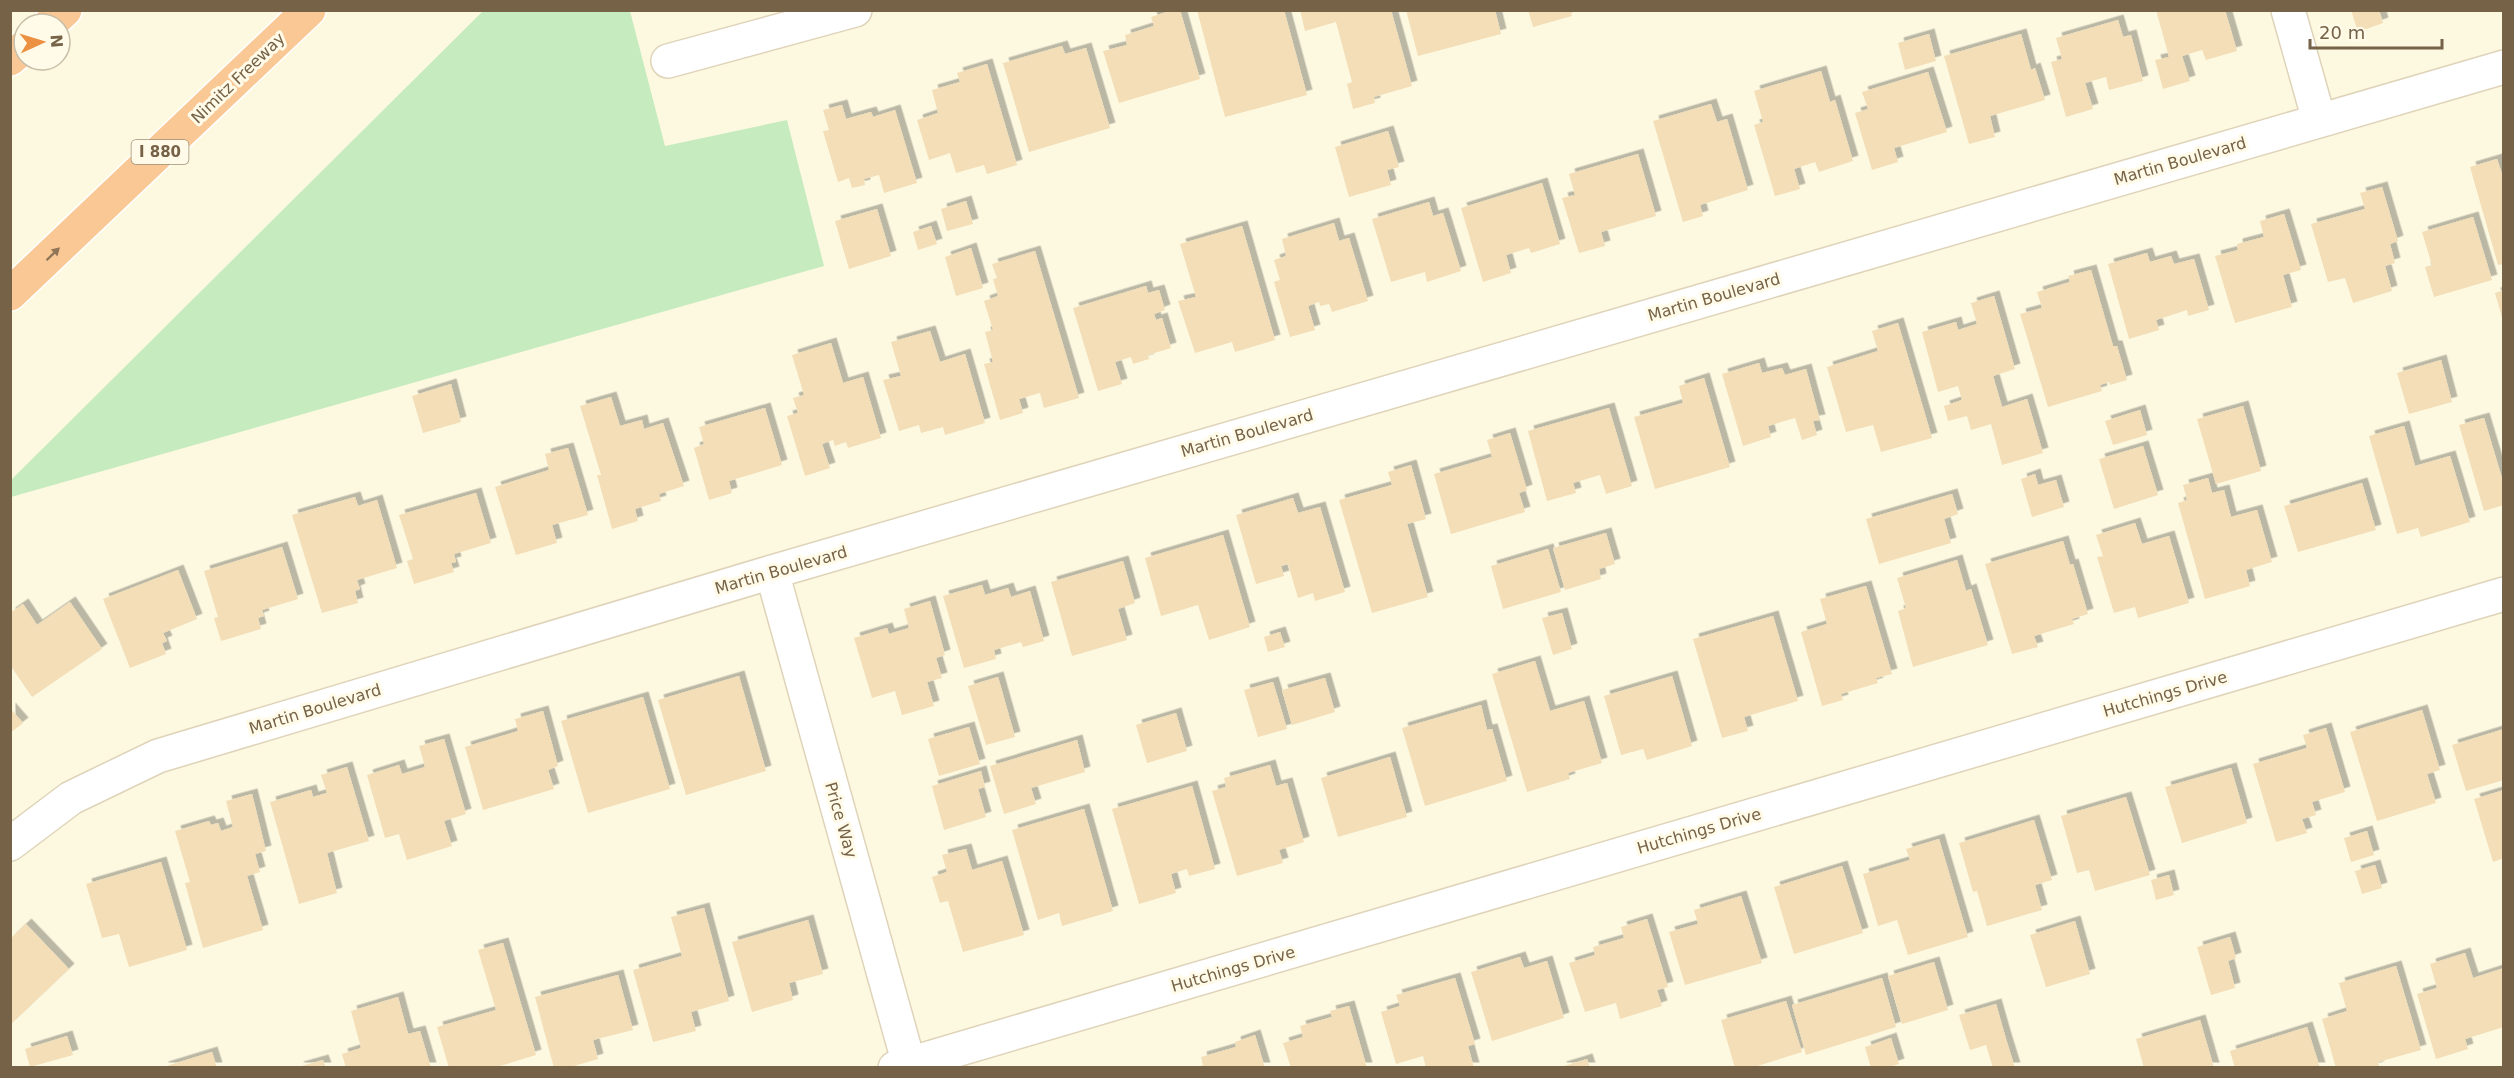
<svg xmlns="http://www.w3.org/2000/svg" width="2514" height="1078" viewBox="0 0 2514 1078" font-family="'DejaVu Sans',sans-serif">
  <defs>
    <filter id="shadow"><feDropShadow dx="5.5" dy="-5.5" stdDeviation="0" flood-color="#0004"/></filter>
  </defs>
  <rect width="100%" height="100%" fill="#fdf9e1"/>
  <path fill="#c6ebbf" d="M483,11H630L665,146L787,120L824,266L11,497V480Z"/>
  <path fill="#f3deb7" filter="url(#shadow)" d="M1173,10H1180L1200,79L1119,103L1103,51L1127,45L1125,35L1154,26L1151,17Z
    M1197,10H1284L1307,95L1225,117Z
    M1300,10H1391L1412,86L1374,97L1375,103L1353,109L1347,84L1352,82L1336,22L1305,31Z
    M1406,10H1495L1501,34L1418,56Z
    M1528,10H1570L1572,16L1533,27Z
    M2156,10H2225L2237,51L2206,60L2202,50L2182,56L2190,81L2163,89L2155,60L2169,57Z
    M2351,10H2379L2383,23L2358,32Z
    M2118,20L2123,37L2131,35L2143,81L2109,90L2106,77L2085,83L2093,109L2066,117L2051,62L2062,59L2056,38Z
    M1929,34L1936,61L1905,70L1898,43Z
    M2021,34L2031,70L2035,68L2045,100L1990,116L1995,137L1969,144L1944,56Z
    M1062,46L1065,54L1086,48L1110,128L1029,152L1003,63Z
    M987,64L1017,165L987,174L984,165L956,173L950,153L929,160L917,120L938,113L932,90L960,82L957,73Z
    M1821,71L1830,102L1835,100L1853,161L1819,172L1815,162L1794,169L1800,189L1775,196L1754,125L1763,122L1754,91Z
    M1928,72L1947,132L1894,148L1898,162L1872,170L1855,113L1868,109L1862,92Z
    M1711,104L1717,122L1727,119L1748,190L1700,205L1703,216L1683,222L1653,121Z
    M842,105L846,119L871,112L873,117L895,110L917,183L884,193L879,175L864,179L865,185L852,188L849,178L838,182L823,131L829,130L823,110Z
    M1388,131L1399,167L1387,170L1391,185L1349,197L1335,147Z
    M1638,154L1656,216L1601,232L1605,246L1579,253L1562,198L1575,195L1569,174Z
    M2497,159L2504,180V264L2498,265L2470,167Z
    M1542,183L1560,244L1531,253L1529,248L1506,255L1511,273L1483,282L1461,208Z
    M2382,187L2398,241L2390,244L2395,263L2385,266L2392,291L2353,303L2345,278L2328,282L2311,224L2365,209L2360,193Z
    M966,201L973,224L947,231L941,209Z
    M1429,202L1433,216L1443,213L1461,271L1427,282L1425,272L1391,282L1372,219Z
    M877,209L891,256L849,269L835,221Z
    M2284,214L2301,270L2283,275L2292,307L2235,323L2215,256L2238,250L2237,244L2264,237L2260,221Z
    M2473,217L2492,280L2434,297L2425,267L2432,265L2422,232Z
    M1334,223L1339,241L1349,238L1368,301L1332,312L1329,304L1320,306L1319,302L1308,306L1315,330L1290,337L1274,282L1280,280L1274,260L1286,256L1282,239Z
    M931,226L937,244L918,250L913,232Z
    M1242,226L1275,340L1235,352L1232,342L1195,353L1178,301L1196,297L1180,244Z
    M971,248L983,288L956,296L945,257Z
    M1035,251L1079,398L1044,408L1040,393L1019,399L1023,413L1000,420L984,364L993,362L985,332L993,330L984,301L998,296L993,279L997,278L992,264Z
    M2147,253L2150,262L2171,256L2174,264L2194,259L2209,310L2188,316L2187,310L2156,320L2159,330L2129,339L2108,264Z
    M2091,270L2113,346H2117L2127,380L2110,385L2109,382L2100,385L2102,391L2048,407L2020,314L2042,308L2037,292L2070,282L2068,276Z
    M1146,286L1148,293L1159,290L1165,310L1154,314L1156,320L1162,318L1171,348L1148,355L1149,359L1133,364L1131,357L1115,362L1122,384L1098,391L1073,308Z
    M2504,290V321H2503L2495,293Z
    M1994,296L2015,369L1993,376L2002,407L2027,399L2043,453L2002,465L1991,424L1971,430L1967,416L1948,421L1944,406L1962,400L1958,386L1938,392L1922,332L1956,322L1958,330L1977,324L1971,303Z
    M1898,323L1932,438L1881,452L1873,425L1846,432L1827,367L1878,351L1872,331Z
    M930,331L940,362L965,354L985,423L945,435L943,427L921,433L919,425L899,431L883,380L901,376L891,342Z
    M831,343L843,383L863,377L881,438L848,448L846,442L835,446L833,440L822,444L830,468L805,476L787,416L798,413L793,398L804,395L792,355Z
    M2441,360L2452,402L2409,414L2397,373Z
    M1759,363L1762,373L1782,368L1785,375L1806,369L1820,420L1813,421L1817,435L1802,440L1795,418L1768,426L1771,437L1743,446L1722,374Z
    M1704,378L1730,467L1655,489L1634,417L1683,403L1679,386Z
    M451,384L461,422L423,433L412,396Z
    M611,397L620,426L642,420L644,429L663,423L684,486L659,494L661,501L635,509L638,521L612,529L597,475H601L580,406Z
    M2243,406L2261,471L2216,484L2197,419Z
    M765,408L782,465L729,481L732,493L709,500L694,448L704,444L699,427Z
    M1609,408L1632,486L1606,494L1600,475L1573,483L1576,493L1547,501L1528,431Z
    M2140,410L2147,435L2113,445L2105,421Z
    M2484,418L2504,485V505L2484,511L2459,425Z
    M2404,426L2415,466L2450,456L2470,522L2421,537L2418,528L2397,534L2369,436Z
    M1510,433L1527,490L1519,493L1525,512L1451,534L1434,474L1492,457L1487,440Z
    M2143,446L2158,495L2114,509L2099,459Z
    M568,448L588,515L552,525L557,543L516,555L495,487L549,470L545,454Z
    M1411,465L1426,519L1407,524L1428,597L1372,613L1339,500L1392,485L1388,472Z
    M2035,474L2038,485L2056,480L2064,507L2032,517L2021,479Z
    M2208,478L2212,493L2224,490L2231,517L2257,510L2272,562L2246,570L2250,586L2205,599L2178,503L2187,500L2183,485Z
    M2362,483L2376,530L2298,552L2284,506Z
    M476,493L491,543L454,554L456,562L451,563L454,572L414,584L407,561L413,559L399,515Z
    M1952,494L1958,514L1944,519L1951,543L1879,564L1866,519Z
    M355,497L358,506L377,500L397,568L357,580L360,589L355,591L358,603L322,613L292,515Z
    M1293,498L1298,513L1320,507L1345,592L1315,601L1313,593L1298,598L1288,564L1281,566L1284,576L1256,584L1236,515Z
    M2135,523L2142,544L2169,536L2189,603L2138,618L2135,607L2114,613L2097,557L2103,556L2096,535Z
    M1606,533L1615,564L1599,569L1601,579L1565,590L1553,548Z
    M1223,535L1250,627L1209,640L1198,605L1161,616L1145,558Z
    M2063,541L2070,565L2073,564L2088,614L2072,619L2074,624L2034,636L2038,647L2012,654L1985,564Z
    M282,547L298,599L262,610L264,616L258,618L261,629L221,641L214,618L218,617L204,571Z
    M1548,549L1561,592L1503,609L1491,566Z
    M1957,560L1966,591L1971,589L1988,645L1913,667L1898,611L1906,608L1897,578Z
    M1123,561L1135,603L1118,609L1127,640L1072,656L1051,582Z
    M178,570L197,619L163,633L167,641L162,643L166,654L130,668L103,599Z
    M982,585L985,595L1008,588L1011,597L1030,591L1044,641L1023,647L1021,642L994,650L996,659L964,668L943,596Z
    M1866,586L1892,674L1876,678L1878,683L1841,694L1843,700L1822,706L1801,632L1827,624L1820,599Z
    M930,601L945,655L936,658L942,678L927,682L934,706L902,715L895,691L872,698L854,638L887,628L889,634L909,628L904,609Z
    M70,602L102,649L32,697L10,665V613L23,604L37,625Z
    M1562,613L1572,649L1553,655L1542,618Z
    M1773,616L1798,701L1744,717L1748,731L1722,738L1693,639Z
    M1280,632L1285,647L1268,652L1264,637Z
    M1535,661L1550,711L1584,701L1602,763L1568,773L1570,779L1527,792L1492,674Z
    M739,676L766,771L686,795L658,700Z
    M1672,676L1692,746L1647,760L1643,749L1621,755L1604,696Z
    M998,677L1015,737L986,745L968,686Z
    M1325,678L1335,712L1292,725L1282,690Z
    M1273,682L1287,729L1258,737L1244,690Z
    M643,697L670,789L588,813L561,721Z
    M1481,705L1487,730L1492,729L1507,781L1425,806L1402,728Z
    M10,708L23,723L10,733Z
    M2422,710L2440,770L2427,774L2436,803L2377,821L2350,732Z
    M543,711L558,766L548,770L554,789L483,810L465,747L518,731L515,719Z
    M1176,713L1187,751L1147,763L1136,725Z
    M969,727L980,764L939,776L928,739Z
    M2326,728L2345,792L2312,802L2316,815L2302,819L2307,833L2276,842L2253,764L2307,748L2303,735Z
    M2504,729V780L2466,791L2452,745Z
    M444,739L466,814L444,821L452,846L407,860L399,834L385,838L367,775L399,765L402,774L425,767L419,746Z
    M1077,740L1085,772L1031,788L1036,804L1004,814L990,766Z
    M1390,757L1407,817L1338,837L1321,778Z
    M1270,765L1276,786L1287,783L1304,842L1279,850L1283,863L1237,876L1212,791L1226,787L1224,778Z
    M347,767L369,841L327,853L337,893L299,904L270,802L311,790L313,797L327,793L321,775Z
    M2231,768L2247,823L2182,843L2165,787Z
    M981,771L985,787L978,789L986,817L944,830L932,786Z
    M1192,786L1215,869L1189,876L1187,869L1171,874L1176,893L1139,904L1112,809Z
    M2504,790V858L2493,862L2474,799Z
    M252,794L266,851L255,854L260,872L247,876L263,930L203,948L185,883L190,882L175,831L209,821L211,825L218,823L221,831L233,827L226,801Z
    M2126,797L2150,875L2095,891L2089,870L2077,873L2061,816Z
    M1084,809L1113,911L1062,926L1059,913L1038,920L1012,830Z
    M2034,820L2052,880L2035,885L2042,910L1987,926L1977,891L1973,892L1959,843Z
    M2367,831L2374,855L2351,862L2344,838Z
    M1939,839L1968,937L1908,955L1897,920L1878,926L1863,874L1910,860L1906,849Z
    M966,849L972,870L1002,861L1024,935L963,952L948,901L940,903L932,877L947,872L942,855Z
    M161,862L187,950L129,967L119,934L102,938L86,884Z
    M2375,865L2382,888L2362,894L2355,871Z
    M1842,866L1863,933L1794,954L1774,887Z
    M2169,875L2174,895L2156,900L2151,880Z
    M1741,896L1762,963L1685,985L1669,932L1698,924L1694,910Z
    M704,908L729,1001L691,1012L696,1031L653,1042L633,970L682,956L671,917Z
    M1647,919L1668,987L1657,990L1662,1006L1620,1019L1616,1003L1585,1012L1569,963L1595,955L1593,947L1624,938L1621,927Z
    M808,920L823,974L789,983L793,1000L752,1012L732,942Z
    M2075,921L2090,974L2046,987L2030,935Z
    M26,924L69,969L10,1025V939Z
    M2230,937L2236,958L2228,961L2235,988L2211,995L2197,947Z
    M503,943L536,1055L494,1068H449L437,1027L496,1010L478,950Z
    M2465,953L2473,978L2504,968V1027L2465,1039L2468,1049L2436,1059L2417,994L2437,988L2430,964Z
    M1520,957L1524,968L1547,961L1564,1018L1492,1041L1471,972Z
    M1934,962L1948,1010L1902,1024L1888,976Z
    M2396,966L2421,1050L2378,1062L2379,1066L2375,1068H2336L2322,1019L2347,1011L2339,983Z
    M618,975L633,1030L593,1040L598,1059L567,1068H554L535,997Z
    M1455,978L1475,1044L1468,1046L1474,1068H1426L1423,1056L1396,1064L1381,1012L1400,1006L1396,995Z
    M1882,978L1896,1027L1806,1055L1792,1005Z
    M398,997L408,1034L420,1031L431,1068H346L342,1054L361,1048L351,1011Z
    M1786,1001L1802,1052L1751,1068H1735L1721,1020Z
    M1996,1004L2006,1039L2015,1068H1993L1986,1045L1970,1050L1959,1015Z
    M1349,1006L1367,1068H1291L1283,1043L1303,1037L1300,1026L1332,1017L1330,1011Z
    M2200,1020L2214,1068H2144L2136,1039Z
    M2307,1027L2320,1068H2235L2230,1051Z
    M1255,1035L1265,1068H1198L1203,1065L1201,1057L1236,1047L1235,1042Z
    M67,1036L73,1055L30,1067L25,1049Z
    M1891,1038L1899,1064L1887,1068H1871L1865,1047Z
    M212,1052L217,1068H163V1067Z
    M1587,1059L1590,1068H1561V1067Z
    M323,1060L326,1068H299L298,1067Z"/>
  <g fill="none" stroke-linecap="round" stroke-linejoin="round">
    <defs>
      <path id="minor" d="M2288,10L2319,120
        M668,61L855,10
        M772,572L910,1068
        M10,844L71,798L158,756L772,572L2504,67
        M895,1068L2504,594"/>
      <path id="motorway" d="M50,24L65,10
        M10,59L24,47
        M10,294L309,10"/>
    </defs>
    <use href="#minor" stroke="#dfd4b9" stroke-width="36"/>
    <use href="#motorway" stroke="#fff" stroke-width="36"/>
    <use href="#minor" stroke="#fff" stroke-width="33"/>
    <use href="#motorway" stroke="#fac895" stroke-width="33"/>
  </g>
  <defs><path id="oneway-solid" d="M-6-.8H1V-3.2L6.5 0L1 3.2V.8H-6Z" transform="scale(1.5)"/></defs>
  <use fill="#907657" href="#oneway-solid" transform="translate(53 254) rotate(-44)"/>
  <g text-anchor="middle" dominant-baseline="central" stroke-width="6" stroke-linejoin="round" paint-order="stroke">
    <rect fill="#fffbe8" stroke="#9e9077" stroke-width="1.5" x="131.5" y="140" width="57" height="24" rx="4.5"/>
    <g font-size="15" font-weight="bold" fill="#756247">
      <text x="160" y="152">I 880</text>
    </g>
    <g font-size="16" fill="#756247" stroke="#fffbe8">
      <text transform="translate(238 78) rotate(-44)">Nimitz Freeway</text>
      <text transform="translate(2180 161) rotate(-16)">Martin Boulevard</text>
      <text transform="translate(1714 297) rotate(-16)">Martin Boulevard</text>
      <text transform="translate(1247 433) rotate(-16)">Martin Boulevard</text>
      <text transform="translate(781 570) rotate(-16)">Martin Boulevard</text>
      <text transform="translate(2165 694) rotate(-16)">Hutchings Drive</text>
      <text transform="translate(315 709) rotate(-17)">Martin Boulevard</text>
      <text transform="translate(841 820) rotate(74)">Price Way</text>
      <text transform="translate(1699 831) rotate(-16)">Hutchings Drive</text>
      <text transform="translate(1233 969) rotate(-16)">Hutchings Drive</text>
    </g>
  </g>
  <rect width="2514" height="1078" fill="none" stroke="#756247" stroke-width="24"/>
  <g transform="translate(42 42) rotate(86)"><circle r="28" fill="#fffbe8" stroke="#c8bea8" stroke-width="1.5"/>
  <path d="M0-4.5L10 22L0 15L-10 22Z" fill="#ec9141"/>
  <text y="-9" font-size="16" font-weight="bold" text-anchor="middle" fill="#756247">N</text>
  </g>
  <path d="M2310 39v9h132v-9" fill="none" stroke="#756247" stroke-width="3"/>
  <text x="2319" y="39" font-size="18" fill="#756247" stroke="#fffbe8" stroke-width="4.5" paint-order="stroke">20 m</text>
</svg>
